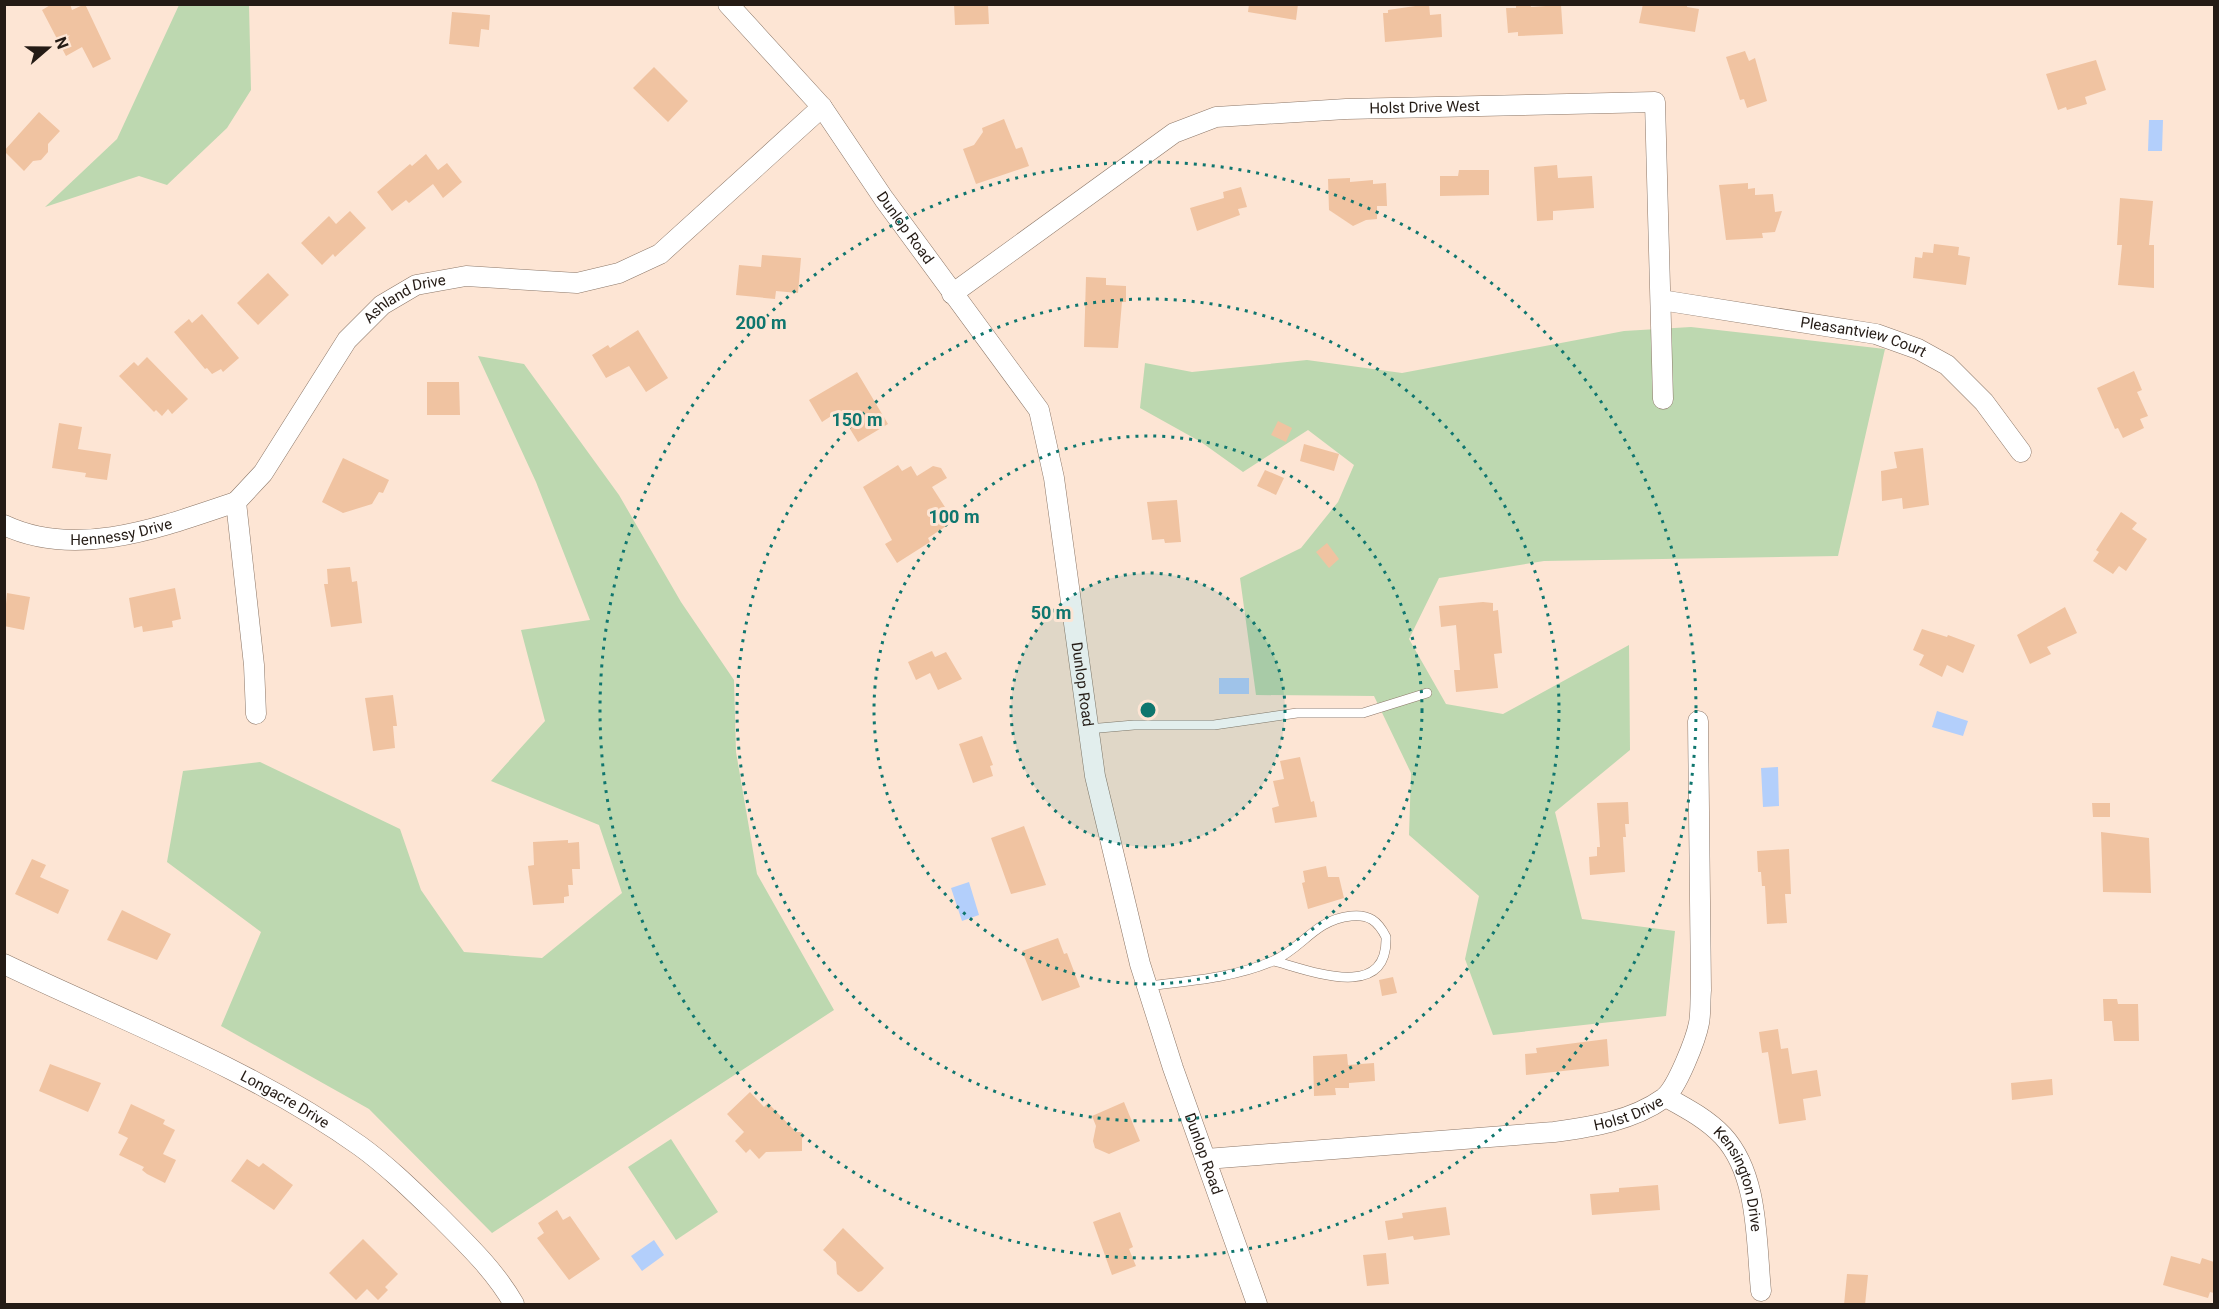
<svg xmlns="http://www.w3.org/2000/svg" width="2219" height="1309" viewBox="0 0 2219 1309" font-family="Roboto,sans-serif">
  <rect width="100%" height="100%" fill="#fde5d4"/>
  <path fill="#bdd8b0" d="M179,5H249L251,90L227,128L167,185L139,176L45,207L117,139Z
    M1691,327L1885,349L1838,556L1544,561L1439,578L1409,639L1446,704L1503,714L1629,645L1630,750L1555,812L1582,919L1675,931L1666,1016L1493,1035L1465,959L1479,896L1409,835L1411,773L1374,696L1256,695L1240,578L1301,548L1338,502L1354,465L1308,430L1243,472L1201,442L1140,408L1145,363L1192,372L1307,360L1402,373L1624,331Z
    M478,356L524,364L619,495L681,602L734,680L736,752L757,874L834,1010L492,1233L369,1109L221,1026L261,932L167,862L183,771L260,762L400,829L421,890L464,952L542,958L622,893L599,825L491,781L545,721L521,630L590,620L536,482Z
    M671,1139L718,1212L676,1240L628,1167Z"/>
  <path fill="#b3cffb" d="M2149,120H2163L2162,151H2148Z
    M1219,678H1249V694H1219Z
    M1937,711L1968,721L1963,736L1932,727Z
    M1778,767L1779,806L1763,807L1761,768Z
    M969,882L979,915L962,921L951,888Z
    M654,1240L664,1255L642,1271L631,1256Z"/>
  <path fill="#f0c3a1" d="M52,4H70L72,10L85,4L111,59L93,68L82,47L66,56L42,10Z
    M954,4H988L989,24L955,25Z
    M1249,4H1298L1296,20L1248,12Z
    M1429,4L1430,15L1441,14L1442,37L1385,42L1383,13H1388V10Z
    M1516,4H1530L1531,7L1561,5L1563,34L1518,36V32L1508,33L1506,8H1516Z
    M1643,4H1687V7L1699,9L1695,32L1639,23Z
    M452,12L490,15L489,30L481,29L479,47L449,44Z
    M1745,51L1749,61L1755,58L1767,101L1747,108L1744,99L1740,100L1726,57Z
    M2096,60L2106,90L2085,97L2087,104L2067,110L2066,107L2058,110L2046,74Z
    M654,67L688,101L668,122L633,88Z
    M39,112L60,131L48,144V152L41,160L33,161L24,171L4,151Z
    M1004,119L1016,149L1022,147L1029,166L976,184L963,149L974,145L983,132L982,128Z
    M426,154L438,170L447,163L462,182L443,198L433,184L409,203L406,200L392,211L377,192L410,164L412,166Z
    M1557,165L1558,178L1592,176L1594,208L1553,211V220L1537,221L1534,167Z
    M1459,170H1489V195L1440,196V176H1458Z
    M1350,178V182L1373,180V184L1386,183L1387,206H1377V219L1366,220L1353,226L1329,210L1328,179Z
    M1748,183V189L1755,188V195L1773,194L1775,212L1782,211L1775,232L1762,233L1763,238L1726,240L1719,185Z
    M1241,187L1247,207L1238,209L1240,215L1197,231L1190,208L1224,198L1223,192Z
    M2120,198L2153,201L2149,245H2154V288L2118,285L2122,245H2117Z
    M350,211L366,228L335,257L333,254L322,265L301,243L329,216L336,224Z
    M1934,244L1959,247L1958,255L1970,257L1966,285L1913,278L1915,257L1922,258L1923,252L1933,253Z
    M762,255L801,258L798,293L776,291L775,299L736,295L739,265L761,267Z
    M268,273L289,295L258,325L237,303Z
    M1086,277L1106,278V285L1126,286V302H1122L1118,348L1084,347Z
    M202,314L239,358L223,372L221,369L212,374L207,368L205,369L174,332L189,319L192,323Z
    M638,330L668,378L646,392L629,366L606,378L592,355L608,345L610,348Z
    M147,357L188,399L172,414L168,409L162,416L156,410L154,412L119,376L134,362L138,366Z
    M2134,371L2142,390L2137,392L2148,416L2140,419L2144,428L2123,438L2118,428L2115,429L2097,388Z
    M857,372L888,424L858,442L839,411L822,422L809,400Z
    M427,382H459L460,415H427Z
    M1278,421L1292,428L1286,442L1271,435Z
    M59,423L82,427L78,449L111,454L107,480L85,477L86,473L52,468Z
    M1304,444L1339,454L1334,471L1300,461Z
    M1923,448L1929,505L1903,509L1902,498L1882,501L1881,471L1897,468L1894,452Z
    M343,458L389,480L383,493L379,492L372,504L343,513L322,502Z
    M898,465L902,471L911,466L917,476L933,466L941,468L947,478L932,487L954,521L928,538L930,542L897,563L885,544L892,540L863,487Z
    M1265,470L1284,478L1276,495L1257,486Z
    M1177,500L1181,542L1165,543L1164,539L1152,540L1147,502Z
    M2121,512L2137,523L2132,529L2147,539L2126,571L2119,566L2113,574L2093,561L2099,552L2096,550Z
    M1327,543L1339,559L1329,568L1316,552Z
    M350,567L352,582L357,581L362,623L331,627L324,584H328L327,569Z
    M175,588L181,619L172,621L173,627L143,632L142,626L134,628L129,598Z
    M7,593L30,597L24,630L4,626Z
    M1483,602L1493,603V611L1498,610L1502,653L1494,654L1498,688L1456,692L1454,670H1460L1456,625L1441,627L1439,606Z
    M2065,607L2077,633L2047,647L2051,654L2030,664L2017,635Z
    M1922,629L1947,637L1948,635L1975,645L1963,673L1947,665L1942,677L1919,665L1924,655L1913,650Z
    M932,651L935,657L946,652L962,679L938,690L930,673L916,680L908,662Z
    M393,695L397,726H393L395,748L373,751L365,698Z
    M982,736L993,765L990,766L993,776L973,783L959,744Z
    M1300,757L1311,802L1314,801L1317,817L1275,823L1272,808L1279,806L1273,781L1284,779L1280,761Z
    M1628,802L1629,824H1625L1626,837H1623L1625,872L1590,875L1589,857L1597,856V847H1600L1597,803Z
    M2092,803H2110V817H2093Z
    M1024,826L1046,885L1011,894L991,838Z
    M2101,832L2149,838L2151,893L2103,892Z
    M568,840V843L579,842L580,869H572L573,885H568L569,896L564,897V903L533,905L528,866L534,865L533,842Z
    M1789,849L1791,894H1785L1787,923L1767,924L1765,886H1762L1761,872H1758L1757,851Z
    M32,859L46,865L40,877L69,890L58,914L15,894Z
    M1326,866L1328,877H1339L1344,898L1308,909L1302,883L1305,882L1303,871Z
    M122,910L171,934L157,960L107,940Z
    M1058,938L1064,954L1067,953L1080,987L1042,1001L1022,951Z
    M1393,977L1397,993L1382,996L1379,980Z
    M2103,999H2117L2118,1004H2138L2139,1041H2114L2112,1021H2104Z
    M1778,1029L1781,1049L1788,1048L1792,1074L1817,1070L1821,1096L1803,1099L1806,1120L1779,1124L1768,1052L1762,1053L1759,1032Z
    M1607,1039L1609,1066L1526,1075L1525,1054L1537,1053L1536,1048Z
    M1347,1054L1348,1065L1374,1063L1375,1081L1349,1083V1088H1335L1336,1095L1314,1096L1313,1056Z
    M50,1064L101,1083L88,1112L39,1091Z
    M2052,1079L2053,1095L2012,1100L2011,1083Z
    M750,1092L764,1107L768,1103L796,1132H802V1151L766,1152L759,1159L750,1149L746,1153L735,1141L744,1132L727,1114Z
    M1124,1102L1140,1141L1109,1154L1095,1148L1093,1141L1096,1126L1092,1116Z
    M131,1104L165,1120L163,1124L175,1130L163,1154L176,1160L165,1183L147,1174L142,1170L144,1167L119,1155L128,1138L118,1133Z
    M247,1159L259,1167L263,1163L293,1185L274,1210L231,1181Z
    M1658,1185L1660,1210L1592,1215L1590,1194L1619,1192V1188Z
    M1446,1207L1450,1235L1414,1240L1413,1236L1388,1240L1385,1221L1403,1218L1402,1213Z
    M557,1210L563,1220L570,1216L600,1259L569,1280L537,1238L544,1233L538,1223Z
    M1120,1212L1133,1247L1129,1249L1136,1266L1112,1275L1093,1222Z
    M843,1228L884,1268L862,1291L858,1292L837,1274L836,1262L823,1250Z
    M363,1239L398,1274L385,1287L388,1290L378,1300L367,1289L356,1300L329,1273Z
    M1386,1253L1389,1284L1367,1286L1363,1255Z
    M2171,1256L2200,1264L2202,1258L2214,1262V1293L2210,1292L2208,1298L2163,1285Z
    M1847,1274L1868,1275L1865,1305H1844Z"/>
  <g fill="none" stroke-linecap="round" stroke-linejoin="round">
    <defs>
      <path id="service" d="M1088,729L1134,725H1214L1297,713H1363L1427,693
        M1147,986C1188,981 1234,978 1273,961C1303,948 1314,920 1351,916C1369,914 1378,921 1386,937C1388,1002 1311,971 1274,961"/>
      <g id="minor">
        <path id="s1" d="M728,4L822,107L884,199L1039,410L1054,478L1095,776L1140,964L1173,1068L1257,1304"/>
        <path id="s2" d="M952,294L1174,133L1216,117L1346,109L1655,102L1663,399"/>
        <path id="s3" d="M1661,300L1876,334L1918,349L1947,365L1984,402L2021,452"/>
        <path id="s4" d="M4,525C78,560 164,526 236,502"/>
        <path id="s5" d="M256,714L254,665L236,502L263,473L347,340L382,305L416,285L466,276L577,283L619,273L660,254L822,107"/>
        <path id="s6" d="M4,964C125,1022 250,1068 360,1146C389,1167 415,1193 441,1218C468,1245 495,1271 514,1304"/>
        <path id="s7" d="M1666,1097C1686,1108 1707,1119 1723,1136C1759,1175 1756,1241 1761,1291"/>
        <path id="s8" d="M1206,1159L1554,1132C1591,1127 1632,1121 1664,1098C1677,1088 1696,1039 1699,1023C1701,1012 1700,1001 1701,990L1698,721"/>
      </g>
    </defs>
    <use href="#service" stroke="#8c7768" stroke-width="10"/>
    <use href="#minor" stroke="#8c7768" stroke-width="21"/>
    <use href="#service" stroke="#fff" stroke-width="9"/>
    <use href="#minor" stroke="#fff" stroke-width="20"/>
  </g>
  <circle cx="1148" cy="710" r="137" fill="#0f766e" fill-opacity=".12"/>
  <g fill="none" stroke="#0f766e" stroke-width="3" stroke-dasharray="3 6">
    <circle cx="1148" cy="710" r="137"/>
    <circle cx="1148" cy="710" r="274"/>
    <circle cx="1148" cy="710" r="411"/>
    <circle cx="1148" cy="710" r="548"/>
  </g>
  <g text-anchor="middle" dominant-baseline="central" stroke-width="6" stroke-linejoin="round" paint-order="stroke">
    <g font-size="15" fill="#241b15" stroke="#fde5d4">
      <text stroke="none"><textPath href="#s2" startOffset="528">Holst Drive West</textPath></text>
      <text stroke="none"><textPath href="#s1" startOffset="286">Dunlop Road</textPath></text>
      <text stroke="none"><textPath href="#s5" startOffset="483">Ashland Drive</textPath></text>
      <text stroke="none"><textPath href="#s3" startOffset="206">Pleasantview Court</textPath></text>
      <text stroke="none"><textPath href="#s4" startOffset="120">Hennessy Drive</textPath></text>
      <text stroke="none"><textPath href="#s1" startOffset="790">Dunlop Road</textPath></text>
      <text stroke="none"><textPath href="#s6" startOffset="312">Longacre Drive</textPath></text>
      <text stroke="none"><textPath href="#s8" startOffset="426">Holst Drive</textPath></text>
      <text stroke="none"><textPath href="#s1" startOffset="1276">Dunlop Road</textPath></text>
      <text stroke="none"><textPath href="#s7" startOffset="116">Kensington Drive</textPath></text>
    </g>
  </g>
  <circle cx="1148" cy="710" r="9" fill="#0f766e" stroke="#fde5d4" stroke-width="3"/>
  <g font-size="18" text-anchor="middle" font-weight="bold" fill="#0f766e" stroke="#fde5d4" stroke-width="6" stroke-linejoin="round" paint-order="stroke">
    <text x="761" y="329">200 m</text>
    <text x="857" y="426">150 m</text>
    <text x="954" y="523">100 m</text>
    <text x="1051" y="619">50 m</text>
  </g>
  <rect width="2219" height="1309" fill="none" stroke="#241b15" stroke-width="12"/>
  <g transform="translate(48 48) rotate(70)" stroke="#fde5d4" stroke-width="4.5" paint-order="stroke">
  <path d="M0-4.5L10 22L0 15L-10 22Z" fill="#241b15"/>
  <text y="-9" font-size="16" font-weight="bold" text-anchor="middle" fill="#241b15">N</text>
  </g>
</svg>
